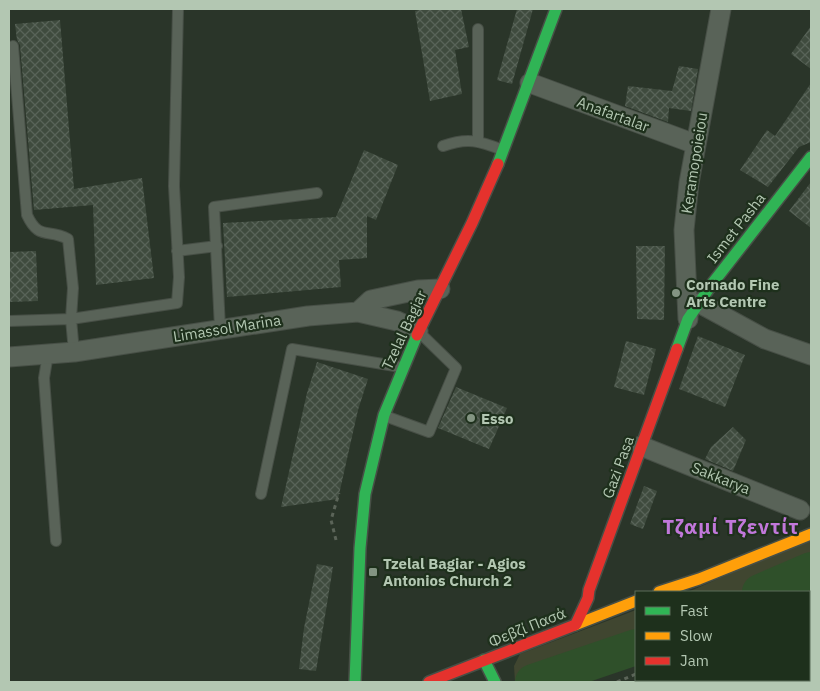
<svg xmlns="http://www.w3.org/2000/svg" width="820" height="691" viewBox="0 0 820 691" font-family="'IBM Plex Sans',sans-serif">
  <defs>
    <pattern id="building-cross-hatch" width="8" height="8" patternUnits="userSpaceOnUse" patternTransform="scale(1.25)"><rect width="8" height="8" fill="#3f4b3e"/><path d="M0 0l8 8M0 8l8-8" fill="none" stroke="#586358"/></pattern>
  </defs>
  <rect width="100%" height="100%" fill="#2a3529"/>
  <path fill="#404630" d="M811,538V590L807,592H688Z
    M636,610V661L622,665L589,682H515L514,666L520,654Z"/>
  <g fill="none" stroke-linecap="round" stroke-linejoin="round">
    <path stroke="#2f502a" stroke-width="36" d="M760,592L811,570
      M533,682L636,647"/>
  </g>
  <path fill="url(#building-cross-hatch)" d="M424,9H461L469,47L455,50L462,94L430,101L415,11Z
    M517,9H533L512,84L497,80Z
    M60,20L74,189L142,178L154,278L96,285L93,205L34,210L20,45L17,40L15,24Z
    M811,26V69L791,54Z
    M679,66L698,69L691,111L669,108L668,122L625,106L628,86L672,91Z
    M811,83V142L799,147L768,187L740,170L767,130L775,136Z
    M364,150L398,165L376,220L367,216V258L339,260L341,287L227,297L223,223L336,217Z
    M811,182V228L789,211Z
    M636,246H665L664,320L637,319Z
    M36,251L38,301L9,302V252Z
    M698,336L745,355L725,407L679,389Z
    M626,341L656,349L644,395L614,387Z
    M317,362L368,379L358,410L338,499L281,507L307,393Z
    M456,387L507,408L489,449L438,428Z
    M733,427L746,440L733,471L705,459L711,447Z
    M644,486L657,491L643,529L630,524Z
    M317,564L333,567L316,671L299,669L304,628Z"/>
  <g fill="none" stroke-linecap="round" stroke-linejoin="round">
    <defs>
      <path id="lane" d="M478,29V141
        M13,46L27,215C39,241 48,228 68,239L73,288L71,319L74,352
        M443,146C468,137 479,141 503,150
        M177,251L217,246
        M9,321L71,319L177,303L179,277L174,186L178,9
        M220,328L214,207L317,193
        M48,354L44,378L56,541
        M385,416L429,432L456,368L419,332
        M261,494L292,349L401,367"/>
      <path id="street" d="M530,83L695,144
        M699,303L765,339L811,355
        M358,312L371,300L418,290L440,289
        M688,319L684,230L689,183L721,9
        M9,357L74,352L308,316L358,312L397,321L418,331
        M641,446L800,510
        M758,680L759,682"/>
      <path id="fast" d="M498,164L556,9
        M677,349L688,319L712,284L811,157
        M484,660L495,682
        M355,682L360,548L365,494L384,415L417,335"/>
      <path id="slow" d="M659,592L699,579L811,534
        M575,625L636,601"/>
      <path id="jam" d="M417,335L472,223L498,164
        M576,624L588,598L589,590L677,349
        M429,682L575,625"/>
    </defs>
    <use href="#lane" stroke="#474f46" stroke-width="12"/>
    <use href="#street" stroke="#474f46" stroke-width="21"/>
    <use href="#fast" stroke="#474f46" stroke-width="14"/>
    <use href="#slow" stroke="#474f46" stroke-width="14"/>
    <use href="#jam" stroke="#474f46" stroke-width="14"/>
    <path stroke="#5b6458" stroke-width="3" stroke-dasharray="4 4" stroke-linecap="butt" d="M336,540L331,520L339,493
      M809,598L811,597
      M617,682L636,674"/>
    <use href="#lane" stroke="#596358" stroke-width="10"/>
    <use href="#street" stroke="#596358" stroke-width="19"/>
    <use href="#fast" stroke="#30b455" stroke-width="11"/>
    <use href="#slow" stroke="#ff9f0a" stroke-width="11"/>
    <use href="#jam" stroke="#e5322d" stroke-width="11"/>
  </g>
  <g fill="#839482" stroke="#1e301c" stroke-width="2">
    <circle cx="676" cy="293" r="5"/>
    <circle cx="471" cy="418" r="5"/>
    <rect x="368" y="567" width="10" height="10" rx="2.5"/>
  </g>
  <g text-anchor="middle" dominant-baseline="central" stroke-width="4.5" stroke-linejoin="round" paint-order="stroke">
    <g font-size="15" fill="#b3c7b2" stroke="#1e301c">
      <text transform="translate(613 114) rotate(20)">Anafartalar</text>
      <text transform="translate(694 163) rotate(-81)">Keramopoieiou</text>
      <text transform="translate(736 228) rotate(-52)">Ismet Pasha</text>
      <text transform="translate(227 328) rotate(-9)">Limassol Marina</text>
      <text transform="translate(404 330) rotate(-65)">Tzelal Bagiar</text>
      <text transform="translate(618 467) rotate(-70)">Gazi Pasa</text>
      <text transform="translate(721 478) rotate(22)">Sakkarya</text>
      <text transform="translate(527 627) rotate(-22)">Φεβζί Πασά</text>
    </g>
    <g font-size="15" font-weight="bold" fill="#b3c7b2" stroke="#1e301c" text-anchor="start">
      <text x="686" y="284">Cornado Fine<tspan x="686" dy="17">Arts Centre</tspan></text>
      <text x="481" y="418">Esso</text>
      <text x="383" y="563">Tzelal Bagiar - Agios<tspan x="383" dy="17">Antonios Church 2</tspan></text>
    </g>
    <g font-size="20" font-weight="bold" letter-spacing="1" fill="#c178da" stroke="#1e301c">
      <text x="731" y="526">Τζαμί Τζεντίτ</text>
    </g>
  </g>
  <rect width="820" height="691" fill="none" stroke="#b3c7b2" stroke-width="20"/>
  <rect x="635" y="591" width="175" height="90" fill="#1e301c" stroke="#5a6c58"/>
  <rect x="645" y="607" width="25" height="8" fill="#30b455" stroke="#5a6c58"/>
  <text x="680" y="616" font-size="15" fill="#b3c7b2">Fast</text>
  <rect x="645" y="632" width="25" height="8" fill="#ff9f0a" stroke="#5a6c58"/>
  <text x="680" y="641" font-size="15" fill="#b3c7b2">Slow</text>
  <rect x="645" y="657" width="25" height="8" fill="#e5322d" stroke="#5a6c58"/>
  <text x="680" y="666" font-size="15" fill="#b3c7b2">Jam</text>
</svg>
